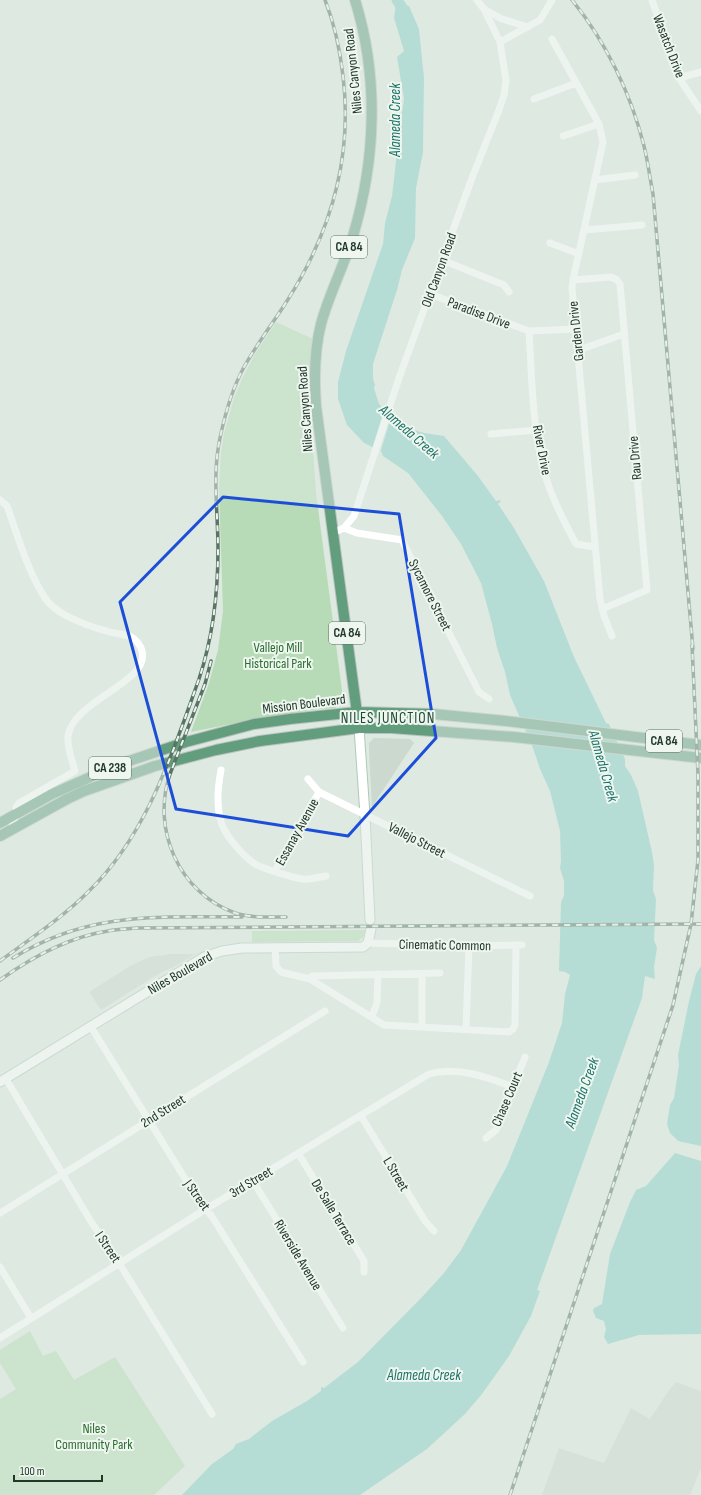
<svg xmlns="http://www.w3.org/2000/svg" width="701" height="1495" viewBox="0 0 701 1495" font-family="'Sofia Sans Condensed',sans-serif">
  <rect width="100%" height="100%" fill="#dee9e1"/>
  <path fill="#ccd9cf" d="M374,738L410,739L414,743L372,807L369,751V743Z
    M171,954H195L172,968L166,970L155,976L101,1010L89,992L130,966L149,957Z
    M676,1382L701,1391V1468L690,1495H542L559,1448L604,1463L631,1408L650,1419L667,1393Z"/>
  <path fill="#b7dbb6" d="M276,322L313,339L308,376L316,493L343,698L340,703L335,708L309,710L251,720L191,732L209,683L218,650L223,611L219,489L221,453L224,434L234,398L243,377L255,354Z
    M365,930L364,936L358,941L252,942V931Z
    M30,1331L43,1356L56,1351L74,1380L115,1357L185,1466L154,1495H0V1399L16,1389L0,1363V1350Z"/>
  <path fill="#85cfc5" d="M396,3L409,6L419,29L424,78L423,152L416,188L415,238L402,270L397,290L373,364V379L375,385L374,388L379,404L401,426L424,433L444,436L478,476L496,501L500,500L501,501L498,504L514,528L544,581L574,657L606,723L609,724L625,759V766L631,775L638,791L652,852L654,865L653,890L656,899L654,940L657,948L654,967L655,979L645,976L642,998L537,1290L540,1291L531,1316L509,1356L482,1394L465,1414L427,1449L360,1495H182L212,1464L233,1449L236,1444L249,1439L272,1421L307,1401L321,1391V1387L324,1388L358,1362L423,1296L444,1273L461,1250L507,1166L549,1062L562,1023L565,994L570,975L565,972L559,971L561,902L564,896V881L560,868L561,861L560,831L550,791L540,769L533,748L510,695L505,672L497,648L492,624L481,583L461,544L442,516L408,473L383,456L381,451L364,443L347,425L338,399V382L346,351L383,244L385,223L392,196L400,126L404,99L397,57L404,51L394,18Z
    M701,966V1146L678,1141L670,1133L667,1124L670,1105L674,1098L679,1065L678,1055L689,1001L696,974Z
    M675,1153L701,1161V1334L639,1335L608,1344L604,1337L606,1329L604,1321L596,1318L593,1311L594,1308L602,1304L610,1254L630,1202L636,1190L646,1186Z"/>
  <path fill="#dee9e1" d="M385,407L392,414L380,453L372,449Z"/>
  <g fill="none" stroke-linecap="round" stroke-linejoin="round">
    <path stroke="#85cfc5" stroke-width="11" d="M397,0L403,9L404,17"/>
    <defs>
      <path id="secondary" d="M359,728L365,815L370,920
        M0,1082L204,957L222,951L242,948L363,947L368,943L371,929"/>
      <path id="primary" d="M355,0C379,77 376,159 353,236C344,266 329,294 321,324C314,351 314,378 316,406L359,728
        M0,823L52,794L120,764L186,742L254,724L290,719L357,712L433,714L506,721L701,745
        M0,836L67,799L84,791L155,766L216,750L260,741L359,728H391L514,737L701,758"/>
    </defs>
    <use href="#secondary" stroke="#b1c9b9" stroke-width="11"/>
    <use href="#primary" stroke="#bcc3bf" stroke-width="12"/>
    <path stroke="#fff" stroke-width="7" d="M652,0L679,78L701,111
      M484,9L502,19L528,27
      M552,39L599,124L603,142L573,280L572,288L600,599L604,616L612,636
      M500,42L540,20L552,0
      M679,78L701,72
      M534,99L576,83
      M563,136L599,124
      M595,180L635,175
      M585,230L642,225
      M550,243L579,254
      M442,260L504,285L509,292
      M573,280L611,277L617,280L620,284L647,590L602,609
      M430,294L529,331L576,329
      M529,331C532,378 532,426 544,471C551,497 564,521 576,544L595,547
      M579,350L624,334
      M491,434L537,430
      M0,500L7,506C18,536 27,570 45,598C49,604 58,611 65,615C80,623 94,628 110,632C117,634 125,634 131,637C136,639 141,646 142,651C150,683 74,699 68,736C67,748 72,760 75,771L19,803L16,808L17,812L11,829
      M344,528L357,533L402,540L479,692L489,699
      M332,533L344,528L354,516L399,378L472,178L499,110L504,95L506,80L500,42L484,9L477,0
      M221,770C218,786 216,802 220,818C223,834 242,855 255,864C263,869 292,877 302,879C309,880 319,877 326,876
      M308,779L319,792L530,896
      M275,871L319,792
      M368,943L469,946L522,945
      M275,947L276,966L281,972L310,979L384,1025L509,1032L513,1029L515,1025L516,945
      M422,974V1026
      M310,979L312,976L440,973
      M372,1016L377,1003L378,974
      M91,1027L202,1206L211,1215L303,1362
      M466,1029L469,946
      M6,1079L90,1220L119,1263L212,1414
      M361,1116L425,1221L434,1231
      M486,1138L496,1130L525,1057
      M298,1153L364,1261V1272
      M253,1181L343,1328
      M0,1213L325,1011
      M0,1267L31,1318
      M0,1338L206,1209L429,1074C457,1066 487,1077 513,1087"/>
    <use href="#secondary" stroke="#fff" stroke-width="9"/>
    <use href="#primary" stroke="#629e7e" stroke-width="10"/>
    <defs>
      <path id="rail" d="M572,0C606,42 631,94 644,146C648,162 650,179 653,194L693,649
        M211,661L205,684L170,774C151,829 179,893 235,913C251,918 269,917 286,917
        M13,958C88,911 158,917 242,917
        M0,961C30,939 62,918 88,892C147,835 172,754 199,679C213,637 218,593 218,549C218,511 212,475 220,438C225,414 232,389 244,367C257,344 273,323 287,301C331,232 353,158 343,76C340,50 335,25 325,0
        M0,980C32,957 69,937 108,931C118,929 128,929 138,928L701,924
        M510,1495L673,1005L691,924L698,860V774L692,645"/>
    </defs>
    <use href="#rail" stroke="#597465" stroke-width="3.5"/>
    <use href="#rail" stroke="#eef6ef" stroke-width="2" stroke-dasharray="6" stroke-linecap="butt"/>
  </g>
  <path d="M0 0H701V1495H0ZM223,497L399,514L436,738L348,836L176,809L120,602Z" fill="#dee9e1" fill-opacity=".55" fill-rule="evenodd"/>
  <path fill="none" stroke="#1d4ed8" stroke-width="3" stroke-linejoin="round" d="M223,497L399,514L436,738L348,836L176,809L120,602Z"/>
  <g text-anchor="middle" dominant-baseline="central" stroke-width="4" stroke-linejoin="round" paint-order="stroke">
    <g fill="#eef6ef" stroke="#5e7165" stroke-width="1">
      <rect x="331" y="236" width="36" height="22" rx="3"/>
      <rect x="329" y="622" width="36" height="22" rx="3"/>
      <rect x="646" y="730" width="36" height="22" rx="3"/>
      <rect x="89" y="757" width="42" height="22" rx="3"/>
    </g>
    <g font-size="13" font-weight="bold" fill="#20382a">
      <text x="349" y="247">CA 84</text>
      <text x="347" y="633">CA 84</text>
      <text x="664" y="741">CA 84</text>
      <text x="110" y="768">CA 238</text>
    </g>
    <g font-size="14" fill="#20382a" stroke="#eef6ef">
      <text transform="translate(669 46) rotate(69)">Wasatch Drive</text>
      <text transform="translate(353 71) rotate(-96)">Niles Canyon Road</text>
      <text transform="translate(439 270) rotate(-70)">Old Canyon Road</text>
      <text transform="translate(479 313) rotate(21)">Paradise Drive</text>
      <text transform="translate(576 331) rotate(-96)">Garden Drive</text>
      <text transform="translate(305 409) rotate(-94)">Niles Canyon Road</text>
      <text transform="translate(542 450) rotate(79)">River Drive</text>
      <text transform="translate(635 458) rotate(-95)">Rau Drive</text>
      <text transform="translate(430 595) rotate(63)">Sycamore Street</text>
      <text transform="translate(304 704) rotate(-7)">Mission Boulevard</text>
      <text transform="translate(297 832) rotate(-61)">Essanay Avenue</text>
      <text transform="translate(417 840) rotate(27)">Vallejo Street</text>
      <text transform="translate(445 945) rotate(1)">Cinematic Common</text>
      <text transform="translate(180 973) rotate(-30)">Niles Boulevard</text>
      <text transform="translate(507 1099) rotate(-67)">Chase Court</text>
      <text transform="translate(163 1111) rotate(-32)">2nd Street</text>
      <text transform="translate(396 1174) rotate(59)">L Street</text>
      <text transform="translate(251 1182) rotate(-31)">3rd Street</text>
      <text transform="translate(197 1195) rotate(54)">J Street</text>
      <text transform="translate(334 1212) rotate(59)">De Salle Terrace</text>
      <text transform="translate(108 1247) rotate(56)">I Street</text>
      <text transform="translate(298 1255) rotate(59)">Riverside Avenue</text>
    </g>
    <g font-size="14" fill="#2b6e31" stroke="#eef6ef">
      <text x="278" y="647">Vallejo Mill<tspan x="278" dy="16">Historical Park</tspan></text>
      <text x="94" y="1428">Niles<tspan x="94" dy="16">Community Park</tspan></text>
    </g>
    <g font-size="15" font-style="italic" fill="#1b7268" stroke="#eef6ef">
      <text transform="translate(395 120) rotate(-90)">Alameda Creek</text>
      <text transform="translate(409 432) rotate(41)">Alameda Creek</text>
      <text transform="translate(603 766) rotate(74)">Alameda Creek</text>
      <text transform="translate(582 1093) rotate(-70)">Alameda Creek</text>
      <text x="424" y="1375">Alameda Creek</text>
    </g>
    <g font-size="15" letter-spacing="1" fill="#1c4a31" stroke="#eef6ef">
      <text x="388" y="718">NILES JUNCTION</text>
    </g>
  </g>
  <path d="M14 1475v6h88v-6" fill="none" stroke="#20382a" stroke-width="2"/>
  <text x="20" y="1475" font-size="12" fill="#20382a" stroke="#eef6ef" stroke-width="3" paint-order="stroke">100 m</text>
</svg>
